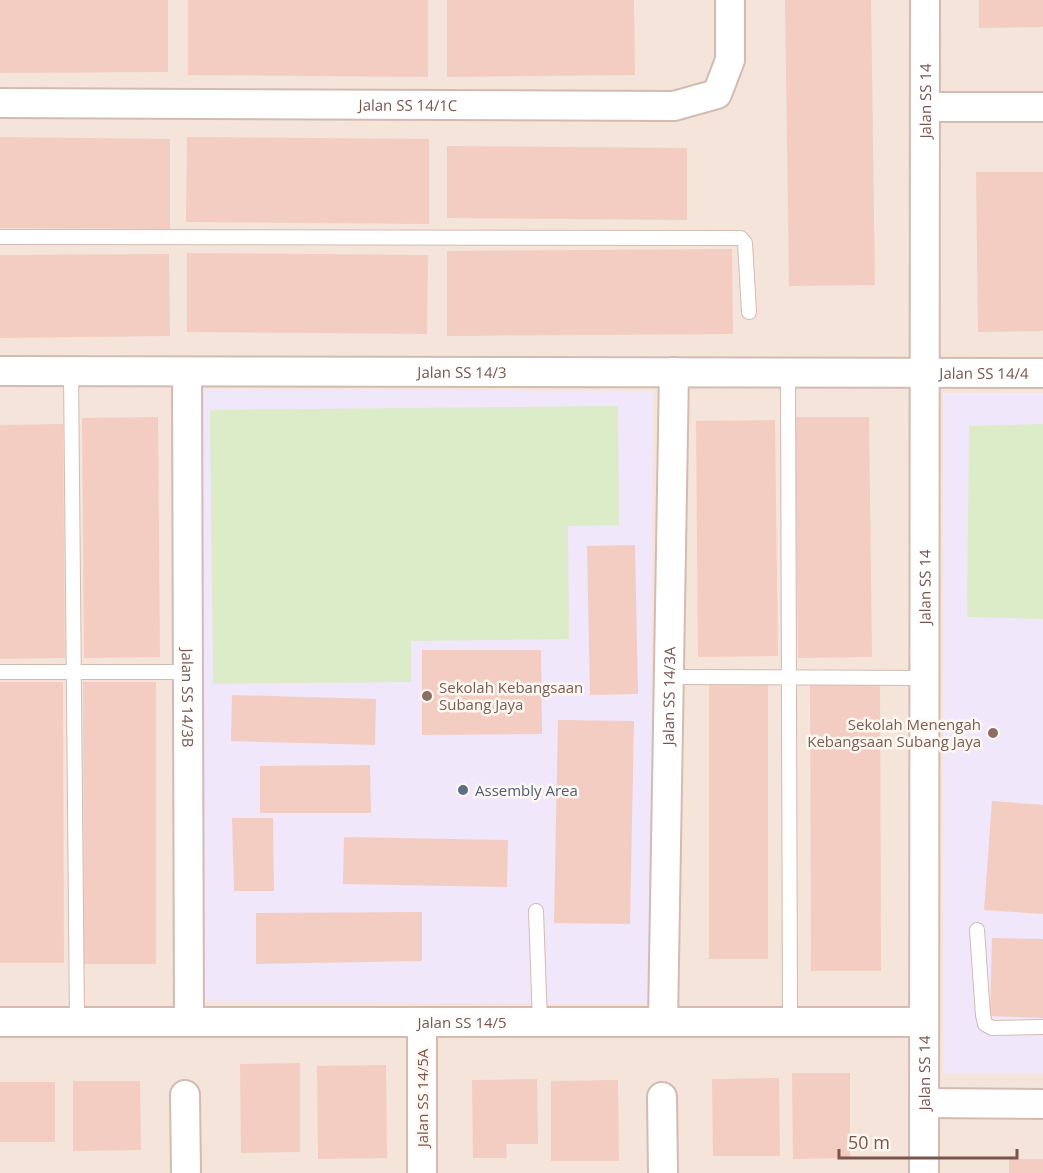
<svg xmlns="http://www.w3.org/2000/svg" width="1043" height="1173" viewBox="0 0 1043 1173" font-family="'Open Sans',sans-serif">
  <rect width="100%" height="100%" fill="#fdf3eb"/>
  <path fill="#f5e4d9" d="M0,0H1043V1173H0Z"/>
  <path fill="#f0e7fa" d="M201,389L653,391L650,1004L203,1002Z
    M943,393H1043V1074H943Z"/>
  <path fill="#dcecc8" d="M618,406L619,525L568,526L569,639L411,641V682L213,684L210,410Z
    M1043,424V619L967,617L969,426Z"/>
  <path fill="#f3cdc2" d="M0,0H168V72L0,73Z
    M188,0H428V77L188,75Z
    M447,0H634L635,75L447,77Z
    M785,0H871L875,285L789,286Z
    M979,0H1043V27L979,28Z
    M0,137L170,139V229L0,228Z
    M187,137L429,139V224L186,222Z
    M447,146L687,148V220L447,218Z
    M976,172H1043V331L978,332Z
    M732,249L733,334L447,336V251Z
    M187,253L428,255L427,334L187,332Z
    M169,254L170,336L0,338V255Z
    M158,417L160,657L84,658L82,418Z
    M795,417H869L872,657L798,658Z
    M775,420L778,656L698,657L696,421Z
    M63,424L65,658L0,659V425Z
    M635,545L638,694L590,695L587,546Z
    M422,650H541L542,734L422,735Z
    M810,679H880L881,971H811Z
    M709,680H768V959H709Z
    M0,682H63L64,963H0Z
    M83,682H156V964H84Z
    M232,695L376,699L375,745L231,741Z
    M558,720L634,721L630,924L554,923Z
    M370,765L371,813H260V766Z
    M992,801L1043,805V914L984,910Z
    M232,818H273L274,891H234Z
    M344,837L508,840L507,887L343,884Z
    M422,912V961L256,964V913Z
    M992,938L1043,939V1018L990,1016Z
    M300,1063V1152L241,1153L240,1064Z
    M386,1065L387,1158L318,1159L317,1066Z
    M792,1073H850V1158L793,1159Z
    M779,1078L780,1156H713L712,1079Z
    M537,1079L538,1144H506L507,1158H473L472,1080Z
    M618,1080L619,1161H551V1081Z
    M73,1081H140L141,1150L73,1151Z
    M0,1082H55V1142H0Z
    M1009,1159H1043V1173H1009Z"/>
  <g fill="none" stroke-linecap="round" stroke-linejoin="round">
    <defs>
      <path id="lane" d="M0,237L741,238L745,243L749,312
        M71,371L77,1022
        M788,373L790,1022
        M0,672H188
        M669,677L925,678
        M536,911L540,1022
        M977,930L983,1015L985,1024L992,1028L1043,1027"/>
      <g id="street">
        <path id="s1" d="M0,103L674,106L717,94L730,60V0"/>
        <path d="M925,107H1043"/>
        <path id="s2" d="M0,371L1043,373"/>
        <path id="s3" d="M187,372L189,1022"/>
        <path id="s4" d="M0,1022H924"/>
        <path d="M422,1022V1173"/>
        <path id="s5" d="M663,1022L674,372"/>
        <path d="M185,1095L186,1173"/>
        <path d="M662,1097L663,1173"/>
        <path d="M924,1103L1043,1104"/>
        <path id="s6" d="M924,1173L925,0"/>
      </g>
    </defs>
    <use href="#lane" stroke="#d3bbb2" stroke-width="16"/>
    <use href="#street" stroke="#d3bbb2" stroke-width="32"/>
    <use href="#lane" stroke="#fff" stroke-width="14"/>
    <use href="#street" stroke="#fff" stroke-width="28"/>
  </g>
  <g fill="#8d6e63" stroke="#fff8f2" stroke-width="2">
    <circle cx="427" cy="696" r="6"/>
    <circle cx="993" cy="733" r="6"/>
  </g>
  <circle fill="#5c6f8a" stroke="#fff8f2" stroke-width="2" cx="463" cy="790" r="6"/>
  <g text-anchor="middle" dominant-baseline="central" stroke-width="5" stroke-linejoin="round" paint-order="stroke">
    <g font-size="15" fill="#79554c" stroke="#fff8f2">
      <text stroke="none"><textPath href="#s6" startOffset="1072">Jalan SS 14</textPath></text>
      <text stroke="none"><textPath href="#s1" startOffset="408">Jalan SS 14/1C</textPath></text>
      <text stroke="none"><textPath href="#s2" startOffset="462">Jalan SS 14/3</textPath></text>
      <text stroke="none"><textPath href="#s2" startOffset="984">Jalan SS 14/4</textPath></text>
      <text stroke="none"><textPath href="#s6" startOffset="586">Jalan SS 14</textPath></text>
      <text stroke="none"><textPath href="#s3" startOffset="326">Jalan SS 14/3B</textPath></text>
      <text stroke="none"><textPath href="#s5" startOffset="326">Jalan SS 14/3A</textPath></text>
      <text stroke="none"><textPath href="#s4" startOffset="462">Jalan SS 14/5</textPath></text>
      <text stroke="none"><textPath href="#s6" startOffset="100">Jalan SS 14</textPath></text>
      <text transform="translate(422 1098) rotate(-90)">Jalan SS 14/5A</text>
    </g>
    <g font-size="15" fill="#785e54" stroke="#fff8f2" text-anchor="start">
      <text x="439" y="687">Sekolah Kebangsaan<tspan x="439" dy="17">Subang Jaya</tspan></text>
      <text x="981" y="724" text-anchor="end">Sekolah Menengah<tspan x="981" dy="17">Kebangsaan Subang Jaya</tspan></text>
    </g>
    <g font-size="15" fill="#4e5e75" stroke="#fff8f2" text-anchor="start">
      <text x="475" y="790">Assembly Area</text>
    </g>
  </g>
  <path d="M839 1149v9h178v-9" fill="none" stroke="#79554c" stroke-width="3"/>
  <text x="848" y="1149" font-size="18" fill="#79554c" stroke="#fff8f2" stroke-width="4.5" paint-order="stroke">50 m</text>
</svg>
